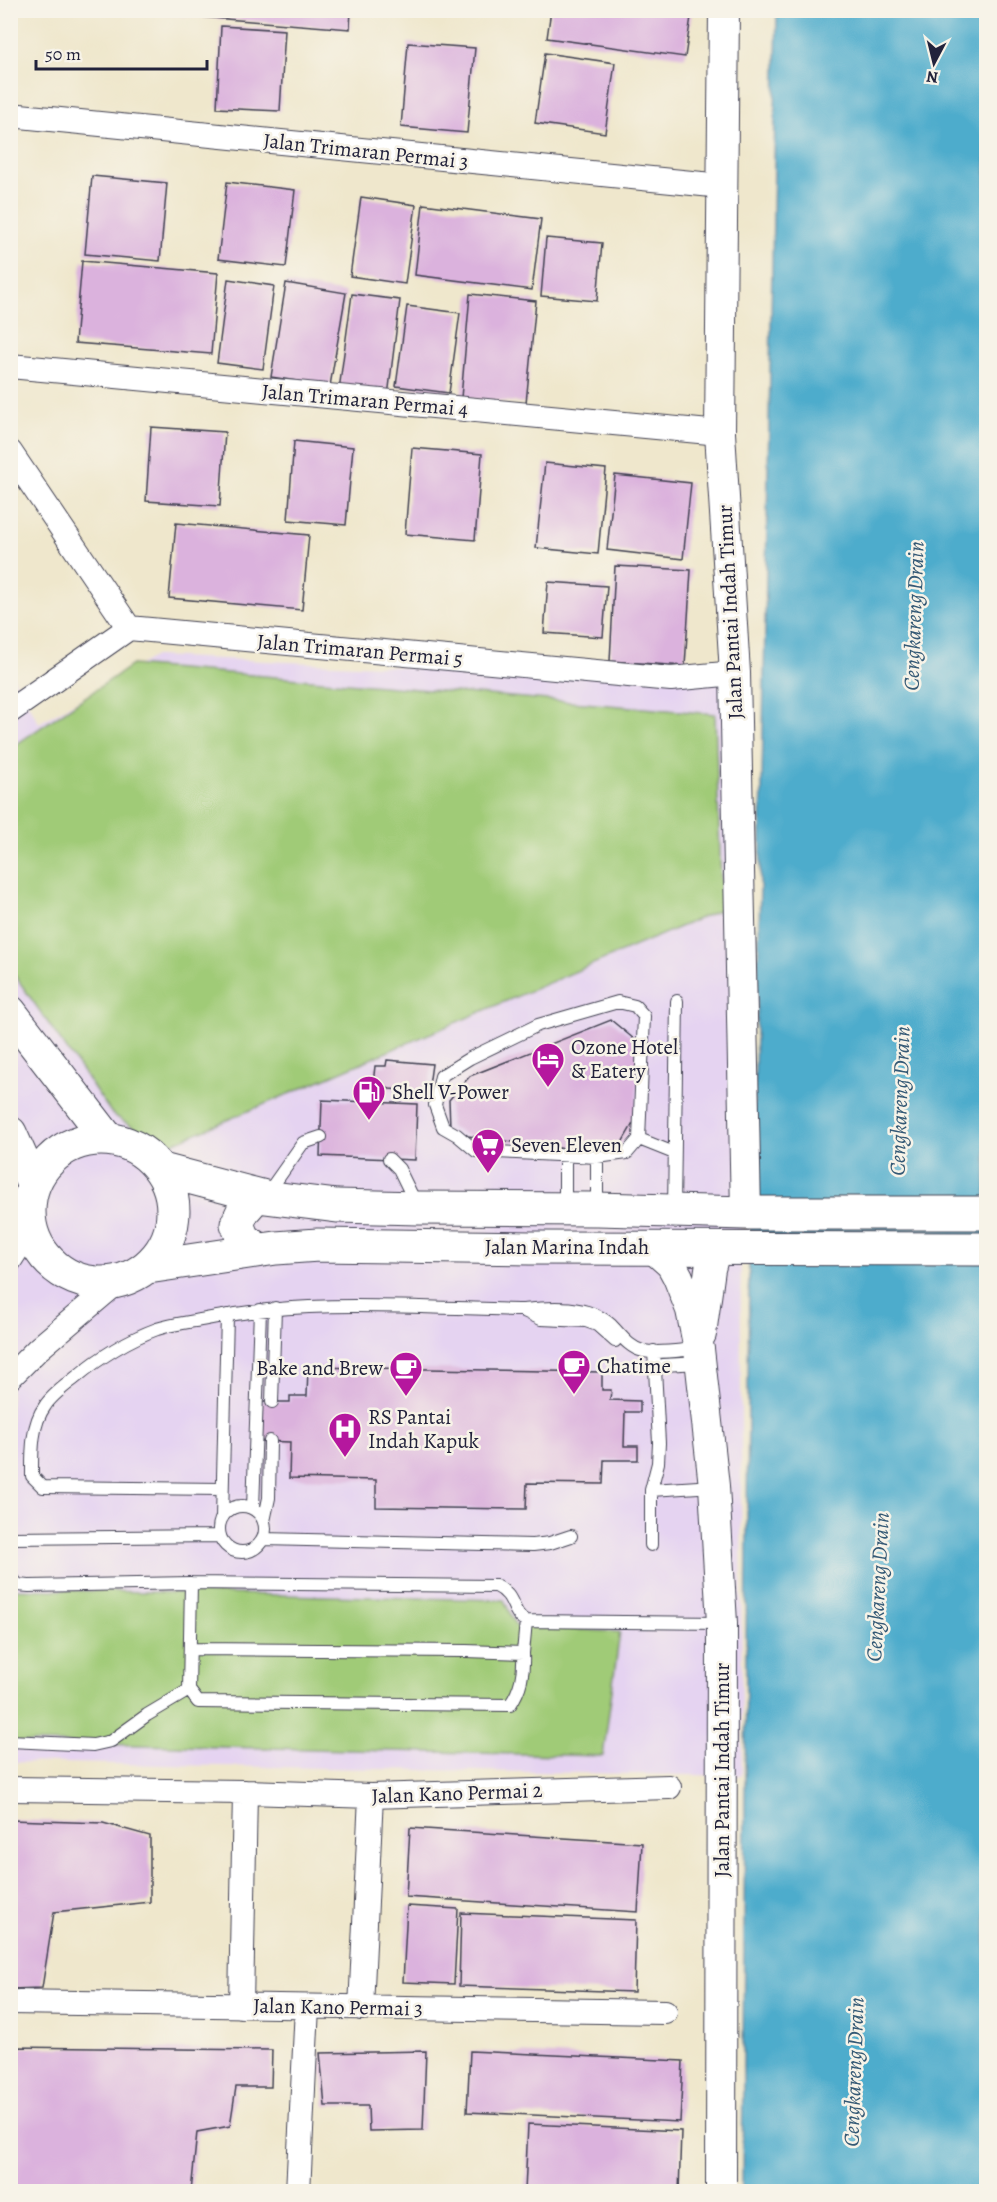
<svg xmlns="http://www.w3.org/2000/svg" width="997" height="2202" viewBox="0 0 997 2202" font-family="Alegreya,serif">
  <rect width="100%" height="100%" fill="#f7f3e8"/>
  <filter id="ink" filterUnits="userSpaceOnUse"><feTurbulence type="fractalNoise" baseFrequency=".0167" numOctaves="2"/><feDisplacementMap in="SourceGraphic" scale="12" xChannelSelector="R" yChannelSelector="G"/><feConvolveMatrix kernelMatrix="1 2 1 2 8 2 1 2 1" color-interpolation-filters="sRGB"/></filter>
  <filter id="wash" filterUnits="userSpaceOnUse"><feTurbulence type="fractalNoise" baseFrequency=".008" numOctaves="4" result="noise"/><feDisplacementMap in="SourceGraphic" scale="24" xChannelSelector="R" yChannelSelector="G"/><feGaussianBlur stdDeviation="1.35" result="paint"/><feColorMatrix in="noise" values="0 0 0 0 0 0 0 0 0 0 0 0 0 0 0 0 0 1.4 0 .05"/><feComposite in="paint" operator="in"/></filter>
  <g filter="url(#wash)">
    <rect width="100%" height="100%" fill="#efe7cc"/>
    <path fill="#e5d3f1" d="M155,656L739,682L742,1776L11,1762L10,672L39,723Z"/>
    <path fill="#a0cb77" stroke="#617659" stroke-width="1.5" d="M132,665L715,714L722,909L164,1147L112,1114L11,970V748Z
      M11,1589L504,1600L516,1626L620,1632L603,1756L11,1742Z"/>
    <path fill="#4eaccc" stroke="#386784" stroke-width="1.5" d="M777,11H986V2033L983,2191L742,2192L749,1264L759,934Z"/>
    <g id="blocks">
      <path fill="#dbb2dd" d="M138,10H351L350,29L138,12Z
        M551,10H692L685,57L547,38Z
        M221,26L285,30L280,111L217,108Z
        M408,43L475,48L467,133L401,127Z
        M545,53L615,63L605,133L535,123Z
        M92,176L167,183L160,261L85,254Z
        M227,182L295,190L286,267L218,259Z
        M361,197L416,205L405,284L350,276Z
        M423,204L541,219L532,290L415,275Z
        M546,238L602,243L597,301L541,296Z
        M82,261L218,273L211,354L75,343Z
        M228,279L274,286L263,369L217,363Z
        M286,283L346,293L330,386L271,377Z
        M352,294L400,300L388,396L339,390Z
        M470,294L536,301L526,403L461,398Z
        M407,306L460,313L449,393L396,386Z
        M151,427L225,432L220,506L146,501Z
        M294,441L353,447L346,525L288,520Z
        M412,448L482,454L475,540L405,534Z
        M545,463L606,469L598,554L536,548Z
        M615,475L691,483L683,559L607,550Z
        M176,523L309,535L302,610L169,598Z
        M615,566L691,570L685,666L610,661Z
        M548,582L607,586L603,637L544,633Z
        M611,1020L640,1044L635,1120L620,1146L581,1151L468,1136L450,1127L449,1100L470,1076Z
        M387,1060L432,1064L428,1093L390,1089L373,1084L375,1066H386Z
        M322,1100L417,1104L415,1160L320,1156Z
        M308,1367L602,1372V1390H611L610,1400L640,1401V1412H625L624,1446H638V1460H604L603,1484L527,1483L526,1509L376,1507V1480L289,1478L290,1442L261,1441V1402H290V1396H307Z
        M10,1820L103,1823L150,1836V1902L54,1912L42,1988L10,1989Z
        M410,1828L642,1843L638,1912L406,1897Z
        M407,1906L458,1909L454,1984L403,1982Z
        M461,1913L636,1920L634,1992L459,1986Z
        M10,2047L272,2050L271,2087H236L230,2126L197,2132L191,2192H10Z
        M426,2051L423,2130L369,2131L368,2106H325L320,2053Z
        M470,2051L683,2061L680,2122L467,2112Z
        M528,2124L681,2131L679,2192H525Z"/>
    </g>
  </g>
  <g filter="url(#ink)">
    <use href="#blocks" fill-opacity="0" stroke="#414051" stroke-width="1.5"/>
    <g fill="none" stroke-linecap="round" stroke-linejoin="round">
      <defs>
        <path id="service" d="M618,1002L635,1006L644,1016L639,1139L627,1153L597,1157L476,1151L457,1135L443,1127L435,1105L441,1076L470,1058L538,1025Z
          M639,1139L674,1153
          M597,1157V1207
          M389,1159L399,1169L417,1206
          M267,1194L303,1143L321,1137
          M565,1207V1156
          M674,1210L677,1001
          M524,1311L541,1319L586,1321L597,1325L615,1341
          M656,1371L663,1365L700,1363
          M272,1402L275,1308
          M222,1489L43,1487L32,1476C32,1454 31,1425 45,1406C52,1395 65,1386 75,1378C99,1358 127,1340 157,1329C172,1324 190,1322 206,1319C310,1298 417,1308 523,1310C551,1307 588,1304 611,1325C621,1335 629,1348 643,1351C660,1354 681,1350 698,1349
          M651,1490L714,1486
          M219 1529a23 23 0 1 1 46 0a23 23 0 1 1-46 0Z
          M253,1508L260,1310
          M222,1518L227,1315
          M264,1521L269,1498L270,1441
          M10,1538L220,1536
          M263,1539L533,1545L550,1543L571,1536
          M651,1545V1490L658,1463L659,1443L654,1351
          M10,1576L18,1585L29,1586L191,1583L496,1586C517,1596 510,1613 526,1621L722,1623
          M190,1649L466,1651L523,1653C524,1673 521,1689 510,1705L198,1702L189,1690L191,1583
          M523,1653L526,1621
          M10,1741L93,1745L111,1741L147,1715L189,1690"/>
        <path id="minor" d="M10,115L722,186
          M10,366L720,433
          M10,452L129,628
          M10,711L129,628L671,679L735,673
          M10,1260L30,1229
          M10,1377L38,1349L116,1283
          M10,1789L245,1792L371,1796L669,1787
          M10,2002L665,2012
          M241,2006L245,1792
          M361,2008L371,1796
          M298,2192L307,2007"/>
        <path id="tertiary" d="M724,10L720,433L735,673L746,1213
          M653,1248L671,1264L678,1277L691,1310L699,1349L714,1486L722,1623L721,2192
          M701,1334L710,1269L716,1247"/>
        <path id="secondary" d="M10,1012L108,1139
          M10,1133L33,1184
          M29 1211a72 72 0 1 1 144 0a72 72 0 1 1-144 0Z
          M162,1170L265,1197L337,1206L418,1208L597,1209L746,1213H986
          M257,1195L243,1211L237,1224L243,1239L259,1250
          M148,1267L276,1248L318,1245L530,1248L986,1249"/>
      </defs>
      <use href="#service" stroke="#414051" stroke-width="14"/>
      <use href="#minor" stroke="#414051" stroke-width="26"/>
      <use href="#tertiary" stroke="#414051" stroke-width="32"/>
      <use href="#secondary" stroke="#414051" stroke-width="35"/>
      <use href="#service" stroke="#fff" stroke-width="12"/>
      <use href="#minor" stroke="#fff" stroke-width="24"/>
      <use href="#tertiary" stroke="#fff" stroke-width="30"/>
      <use href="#secondary" stroke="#fff" stroke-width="33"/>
    </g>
  </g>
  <defs>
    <symbol id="hotel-pin" viewBox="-11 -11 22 30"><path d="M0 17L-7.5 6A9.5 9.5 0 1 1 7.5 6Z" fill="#b5179e" stroke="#f7f3e8"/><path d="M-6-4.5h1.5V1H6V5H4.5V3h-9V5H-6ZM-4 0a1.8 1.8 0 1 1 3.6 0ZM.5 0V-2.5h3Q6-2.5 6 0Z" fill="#fff"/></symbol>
    <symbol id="fuel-pin" viewBox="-11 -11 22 30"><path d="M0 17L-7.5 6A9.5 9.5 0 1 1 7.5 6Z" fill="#b5179e" stroke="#f7f3e8"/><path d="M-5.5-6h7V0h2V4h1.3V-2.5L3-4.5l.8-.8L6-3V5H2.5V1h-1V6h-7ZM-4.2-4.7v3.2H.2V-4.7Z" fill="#fff"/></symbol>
    <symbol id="supermarket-pin" viewBox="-11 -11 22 30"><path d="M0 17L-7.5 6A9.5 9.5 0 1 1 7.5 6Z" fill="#b5179e" stroke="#f7f3e8"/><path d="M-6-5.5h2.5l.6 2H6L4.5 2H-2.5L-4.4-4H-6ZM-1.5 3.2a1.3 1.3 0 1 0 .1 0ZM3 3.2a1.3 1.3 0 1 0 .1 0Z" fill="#fff"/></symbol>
    <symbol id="cafe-pin" viewBox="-11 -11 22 30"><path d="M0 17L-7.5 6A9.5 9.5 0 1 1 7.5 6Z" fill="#b5179e" stroke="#f7f3e8"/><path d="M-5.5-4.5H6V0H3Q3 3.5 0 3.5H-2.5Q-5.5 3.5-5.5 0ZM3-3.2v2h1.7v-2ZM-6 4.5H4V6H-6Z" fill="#fff"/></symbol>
    <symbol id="hospital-pin" viewBox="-11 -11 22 30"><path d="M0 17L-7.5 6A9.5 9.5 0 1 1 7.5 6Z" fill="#b5179e" stroke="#f7f3e8"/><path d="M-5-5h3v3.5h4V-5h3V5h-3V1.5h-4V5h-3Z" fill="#fff"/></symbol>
  </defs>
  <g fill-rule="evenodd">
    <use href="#hotel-pin" x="529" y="1040" width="38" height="52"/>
    <use href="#fuel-pin" x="350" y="1073" width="38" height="52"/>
    <use href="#supermarket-pin" x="469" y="1126" width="38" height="52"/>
    <use href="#cafe-pin" x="555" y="1347" width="38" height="52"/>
    <use href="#cafe-pin" x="387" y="1349" width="38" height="52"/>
    <use href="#hospital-pin" x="326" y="1410" width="38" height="52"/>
  </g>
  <g text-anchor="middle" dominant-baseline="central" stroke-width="5" stroke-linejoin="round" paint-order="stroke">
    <g font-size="21" fill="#22223b" stroke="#f7f3e8">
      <text transform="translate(366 151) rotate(6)">Jalan Trimaran Permai 3</text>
      <text transform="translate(365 400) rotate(5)">Jalan Trimaran Permai 4</text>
      <text transform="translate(730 612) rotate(-93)">Jalan Pantai Indah Timur</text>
      <text transform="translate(360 650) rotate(5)">Jalan Trimaran Permai 5</text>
      <text x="567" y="1247">Jalan Marina Indah</text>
      <text transform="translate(722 1770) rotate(-90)">Jalan Pantai Indah Timur</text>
      <text transform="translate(457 1793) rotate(-2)">Jalan Kano Permai 2</text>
      <text transform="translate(338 2007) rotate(1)">Jalan Kano Permai 3</text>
    </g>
    <g font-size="21" fill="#22223b" stroke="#f7f3e8" text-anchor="start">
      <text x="571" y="1047">Ozone Hotel<tspan x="571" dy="24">&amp; Eatery</tspan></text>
      <text x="392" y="1092">Shell V-Power</text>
      <text x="511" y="1145">Seven Eleven</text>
      <text x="597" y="1366">Chatime</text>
      <text x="383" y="1368" text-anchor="end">Bake and Brew</text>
      <text x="368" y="1417">RS Pantai<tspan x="368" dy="24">Indah Kapuk</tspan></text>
    </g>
    <g font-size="22" font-style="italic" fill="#345975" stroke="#f7f3e8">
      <text transform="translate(914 616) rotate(-88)">Cengkareng Drain</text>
      <text transform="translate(900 1101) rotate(-88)">Cengkareng Drain</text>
      <text transform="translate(878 1587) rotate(-87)">Cengkareng Drain</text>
      <text transform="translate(854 2072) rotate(-88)">Cengkareng Drain</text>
    </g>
  </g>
  <rect width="997" height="2202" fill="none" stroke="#f7f3e8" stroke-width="36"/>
  <g transform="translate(934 63) rotate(187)" stroke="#f7f3e8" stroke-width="4.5" paint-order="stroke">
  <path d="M0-4.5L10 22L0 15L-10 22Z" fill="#22223b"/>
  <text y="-9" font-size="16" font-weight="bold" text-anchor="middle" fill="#22223b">N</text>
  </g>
  <path d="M36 60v9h171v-9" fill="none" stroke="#22223b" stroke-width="3"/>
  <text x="45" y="60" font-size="18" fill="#22223b" stroke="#f7f3e8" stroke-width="4.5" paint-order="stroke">50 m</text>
</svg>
